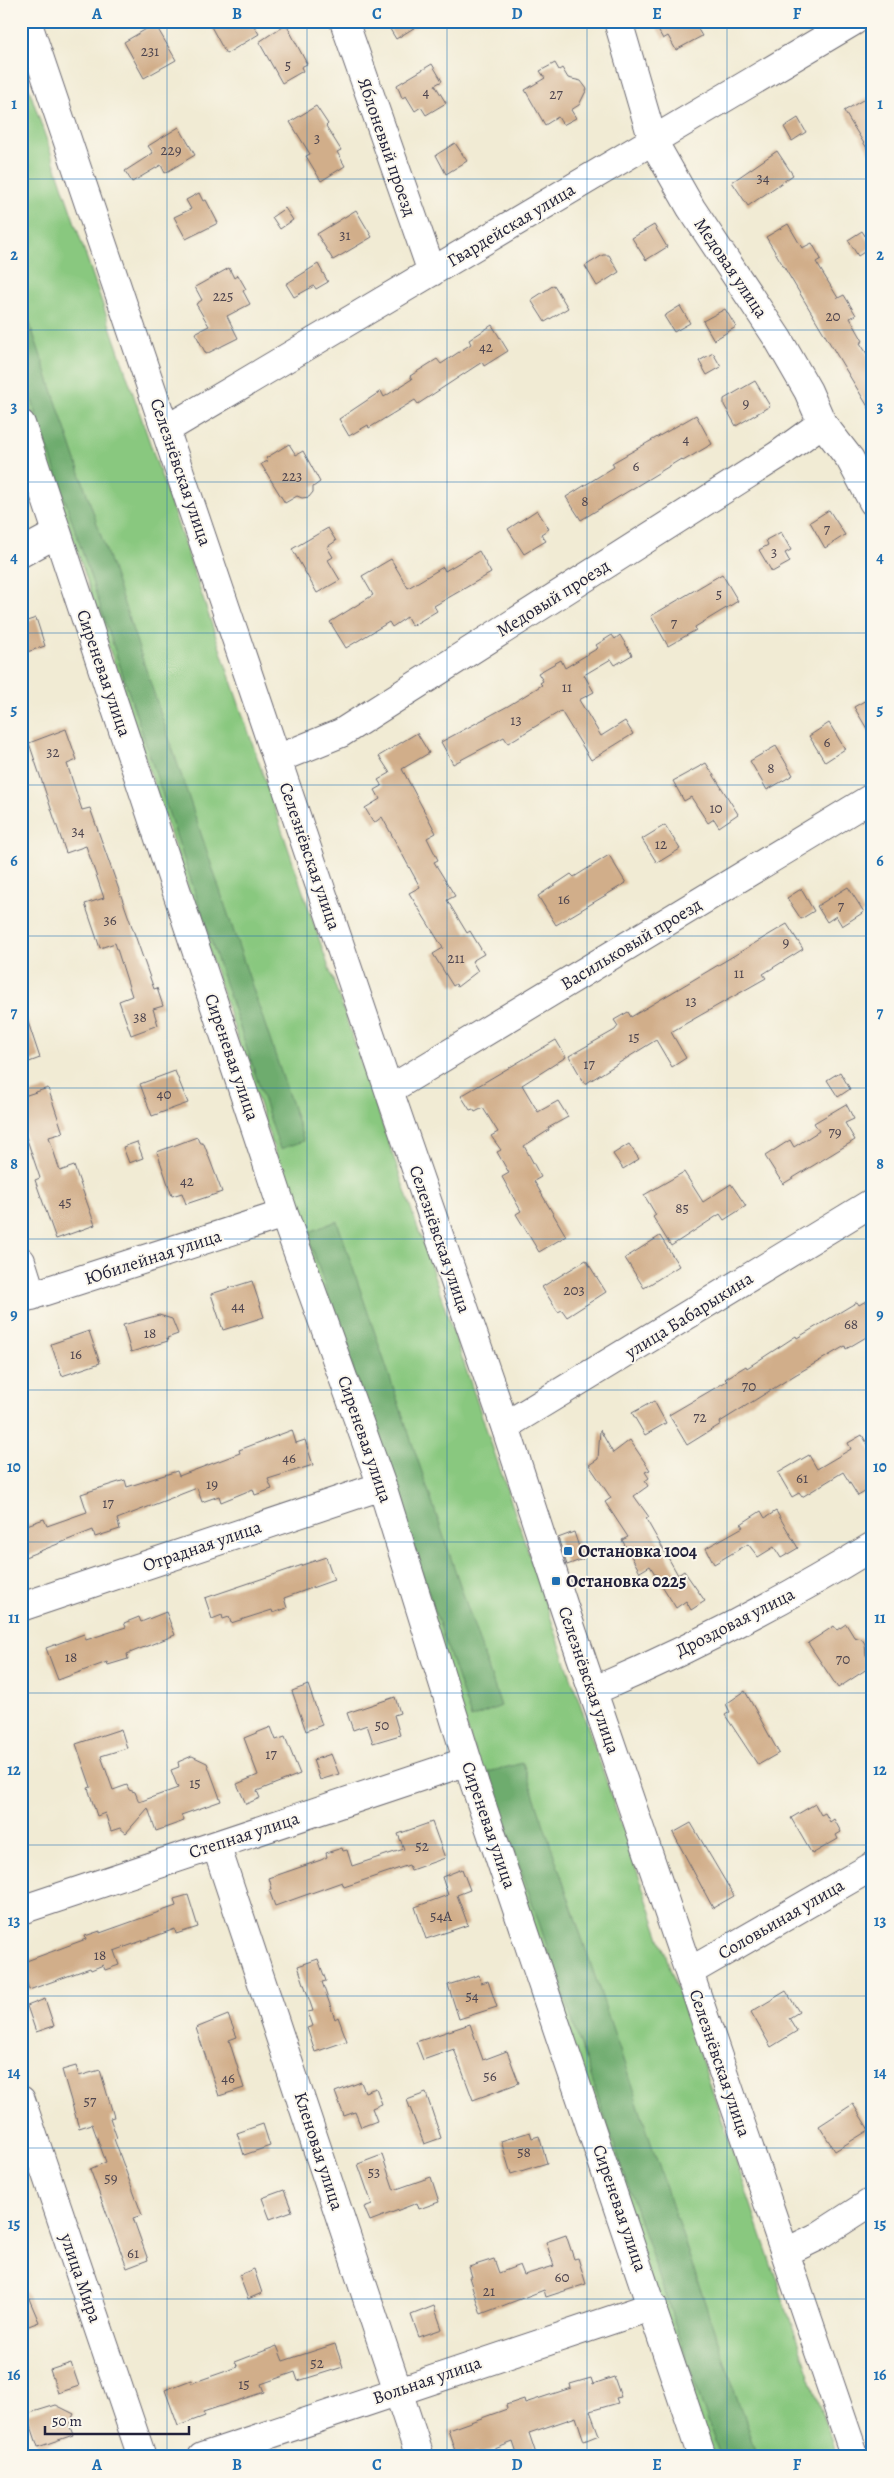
<svg xmlns="http://www.w3.org/2000/svg" width="894" height="2478" viewBox="0 0 894 2478" font-family="Alegreya,serif">
  <rect width="100%" height="100%" fill="#fbf7ec"/>
  <filter id="ink" filterUnits="userSpaceOnUse"><feTurbulence type="fractalNoise" baseFrequency=".02" numOctaves="2"/><feDisplacementMap in="SourceGraphic" scale="10" xChannelSelector="R" yChannelSelector="G"/><feConvolveMatrix kernelMatrix="1 2 1 2 8 2 1 2 1" color-interpolation-filters="sRGB"/></filter>
  <filter id="wash" filterUnits="userSpaceOnUse"><feTurbulence type="fractalNoise" baseFrequency=".0096" numOctaves="4" result="noise"/><feDisplacementMap in="SourceGraphic" scale="20" xChannelSelector="R" yChannelSelector="G"/><feGaussianBlur stdDeviation="1.12" result="paint"/><feColorMatrix in="noise" values="0 0 0 0 0 0 0 0 0 0 0 0 0 0 0 0 0 1.4 0 .05"/><feComposite in="paint" operator="in"/></filter>
  <g filter="url(#wash)">
    <rect width="100%" height="100%" fill="#f1ebd4"/>
    <path fill="#89c87f" stroke="#56755d" d="M21,65L837,2457H710L299,1225L21,380Z"/>
    <path fill="#6eac6e" stroke="#486754" d="M21,297L304,1141L280,1149L21,367Z
      M337,1221L501,1706L471,1718L307,1233Z
      M523,1763L757,2457H720L488,1772Z"/>
    <g id="blocks">
      <path fill="#d1ae8a" d="M208,21H251L259,34L226,54Z
        M385,21H425L396,39Z
        M653,21H693L702,36L676,50L668,36L663,39Z
        M155,24L176,60L144,78L124,42Z
        M286,24L307,64L301,67L303,71L282,83L259,42Z
        M555,63L559,70L562,68L568,78L581,81L587,89L579,105L571,110L576,118L563,125L558,117L545,125L525,90L545,78L540,71Z
        M432,64L442,81L435,85L446,103L426,115L421,107L415,111L406,96L402,98L397,85Z
        M873,94V158L844,111Z
        M316,106L328,124L326,126L341,150L337,152L345,166L321,181L306,156L310,154L290,122Z
        M798,118L806,132L792,141L784,127Z
        M179,127L195,155L165,173L161,165L132,182L125,171L153,153L148,146Z
        M455,143L467,161L446,174L436,155Z
        M777,151L793,175L748,206L732,182Z
        M199,193L203,201L206,200L218,223L186,239L174,217L191,209L186,200Z
        M285,208L293,220L280,229L272,217Z
        M356,210L372,237L333,260L317,234Z
        M788,224L802,248L812,243L821,259L816,262L838,298L844,295L856,315L850,318L863,341L860,343L873,363V415L766,237Z
        M654,225L667,247L646,260L632,238Z
        M862,231L872,247L858,256L848,240Z
        M603,255H609L619,272L597,286L585,266Z
        M318,264L328,282L316,289L314,286L294,297L286,284Z
        M229,268L234,278L238,275L246,289L243,291L250,304L227,316L238,338L206,354L195,333L209,326L196,304L202,300L195,287Z
        M554,285L568,308L545,322L531,300Z
        M680,306L690,323L674,332L664,316Z
        M725,309L736,327L714,340L703,321Z
        M492,325L508,351L484,366L482,362L418,404L415,400L369,428L368,425L349,436L339,419L381,391L384,397L412,379L410,376L437,359L441,364L471,344L469,340Z
        M713,353L721,367L707,375L699,361Z
        M755,381L770,406L736,426L724,405V399Z
        M696,415L712,444L683,461L681,459L581,520L566,497L614,467L612,463Z
        M289,444L296,455L303,451L320,482L313,487V492L309,497L302,498L297,496L285,503L261,464L268,461L266,458Z
        M537,510L549,529L541,534L546,541L524,554L508,529Z
        M829,510L845,535L825,548L810,522Z
        M328,528L336,541L327,547L333,557L328,560L340,580L317,593L292,549Z
        M781,532L791,550L785,553L790,562L772,572L759,550L768,545L766,540Z
        M479,551L491,573L434,606L437,611L412,626L407,617L392,627L389,622L346,648L330,622L373,595L362,576L391,559L408,588L443,567L445,571Z
        M722,574L738,601L695,627L696,630L668,646L651,616Z
        M36,618L45,646L21,654V623Z
        M612,635L615,639L620,635L632,655L615,665L611,659L584,675L594,692L579,700L601,736L625,721L633,734L591,760L561,711L508,743L504,737L453,764L441,742L508,706L542,685L540,683L543,681L538,673L561,660L565,668L598,648L596,645Z
        M873,696V739L854,707Z
        M829,723L845,749L825,762L809,736Z
        M66,729L77,760L67,764L82,810L90,808L154,989L157,988L163,1006L153,1009L158,1025L131,1035L119,1001L132,996L115,943L100,948L85,904L104,898L86,846L66,853L29,743Z
        M417,733L429,753L402,769L436,833L427,838L438,860L434,862L455,896L447,900L467,933L470,931L484,954L472,961L478,971L457,987L456,984L453,986L433,954L443,948L409,893L420,887L382,817L374,823L365,808L380,799L375,790L382,786L378,780L390,773L379,756Z
        M776,746L793,775L767,790L750,761Z
        M706,763L738,814L719,827L714,819L708,823L691,797L684,801L673,781Z
        M665,825L680,849L657,863L642,839Z
        M609,855L626,883L556,925L538,896L571,874L574,877Z
        M848,887L864,912L842,926L836,916L827,922L817,906Z
        M801,889L814,911L801,919L787,898Z
        M787,924L803,949L763,974L766,978L671,1032L686,1058L672,1067L656,1040L585,1084L569,1056L615,1030L618,1026L614,1020L628,1012L631,1017Z
        M21,1010H24L40,1058L21,1065Z
        M556,1040L566,1057L522,1085L538,1112L558,1101L568,1117L548,1128L549,1130L524,1146L541,1177L534,1181L566,1236L539,1252L516,1214L521,1211L502,1177L509,1173L497,1152L501,1150L491,1136L498,1132L483,1108L475,1112L473,1109L470,1110L461,1096Z
        M175,1071L188,1103L152,1116L140,1084Z
        M840,1072L850,1089L838,1097L827,1080Z
        M48,1088L63,1133L49,1137L60,1171L74,1166L95,1225L56,1239L35,1180L40,1178L21,1122V1097Z
        M846,1104L854,1119L845,1123L855,1140L783,1184L765,1156L790,1140L794,1147L819,1131L814,1123Z
        M197,1137L199,1142L204,1144L222,1192L186,1204L182,1193L172,1196L157,1152Z
        M137,1142L143,1158L129,1163L123,1147Z
        M629,1144L639,1159L623,1169L613,1154Z
        M684,1172L703,1202L731,1184L746,1206L724,1220L720,1214L671,1246L653,1217L656,1215L644,1195Z
        M660,1236L679,1266L644,1288L625,1258Z
        M586,1260L606,1292L567,1317L562,1310L558,1312L542,1287Z
        M252,1281L264,1317L223,1330L211,1294Z
        M866,1301L873,1313L867,1319L873,1329V1333L846,1349L845,1346L795,1375L720,1422L721,1424L687,1445L669,1415L727,1381L725,1379L746,1366L747,1368L796,1336L797,1338L857,1302L859,1305Z
        M159,1315L172,1319L178,1334L167,1338L168,1341L131,1352L123,1325Z
        M89,1331L100,1363L62,1376L51,1344Z
        M654,1401L666,1423L645,1435L632,1413Z
        M292,1430L296,1443L305,1440L313,1465L268,1479L272,1489L255,1495L253,1489L221,1502L219,1496L202,1502L197,1488L117,1519L120,1529L95,1537L93,1530L25,1557L21,1546V1527L44,1519L47,1526L87,1512L81,1494L125,1480L127,1487L177,1471L179,1476L240,1453L239,1450Z
        M600,1430L613,1453L630,1440L650,1470L645,1472L649,1478L645,1481L648,1486L634,1496L649,1517L646,1519L678,1575L684,1571L705,1601L691,1610L686,1601L676,1608L650,1566L640,1572L622,1540L628,1537L605,1502L611,1498L589,1465L598,1459Z
        M862,1435L873,1453V1487L858,1496L843,1472L802,1497L799,1493L792,1497L778,1473L809,1455L817,1469L851,1449L848,1443Z
        M761,1511L765,1518L776,1511L798,1548L781,1558L774,1547L758,1557L748,1544L714,1564L706,1548L743,1527L741,1524Z
        M574,1532L583,1559L567,1565L558,1538Z
        M326,1557L334,1580L284,1598L287,1608L273,1613L272,1610L231,1623L229,1617L223,1619L222,1615L212,1619L205,1598Z
        M166,1612L175,1635L127,1654L128,1659L108,1665L107,1662L58,1680L46,1648L84,1634L86,1640L126,1627L124,1623L139,1617L141,1622Z
        M846,1624L854,1637L862,1639L865,1644L866,1655L873,1665L838,1688L808,1643L834,1626L837,1630Z
        M308,1685L322,1725L306,1731L292,1691Z
        M745,1691L779,1753L758,1765L725,1715L730,1712L726,1704Z
        M395,1697L400,1713L394,1715L400,1735L373,1743L367,1725L353,1730L347,1713Z
        M271,1727L276,1740L285,1737L300,1774L257,1791L260,1798L246,1804L237,1784L258,1775L244,1738Z
        M121,1729L127,1748L101,1756L113,1790L127,1785L129,1790L135,1792L139,1802L178,1788L171,1770L179,1767L178,1762L192,1756L207,1763L221,1801L181,1815L184,1821L156,1831L148,1808L126,1833L120,1828L111,1831L105,1813L97,1816L88,1788L91,1787L76,1744Z
        M331,1754L339,1774L320,1780L313,1760Z
        M815,1804L821,1815L825,1813L830,1822L834,1819L841,1832L836,1835L838,1839L812,1854L791,1818Z
        M432,1822L445,1858L411,1870L409,1865L344,1887L342,1882L275,1906L269,1890L272,1889L269,1878L321,1860L327,1857L326,1853L342,1848L343,1851L347,1850L352,1866L404,1849L398,1834Z
        M691,1823L734,1896L713,1908L673,1833Z
        M462,1869L470,1890L457,1895L468,1925L426,1939L415,1907L448,1895L442,1877Z
        M188,1895L198,1927L176,1934L175,1929L114,1951L119,1965L105,1970L103,1965L91,1970L90,1968L29,1990L21,1963L86,1939L85,1936L100,1931V1933L176,1906L174,1899Z
        M318,1959L326,1981L322,1982L335,2019L338,2017L347,2041L315,2052L307,2028L313,2026L308,2012L313,2011L298,1966Z
        M479,1975L481,1983L488,1981L497,2007L459,2019L448,1985Z
        M786,1991L799,2012L789,2018L797,2031L771,2047L751,2012Z
        M45,1999L54,2026L36,2032L27,2006Z
        M228,2015L237,2037L229,2040L244,2088L219,2096L196,2028Z
        M470,2024L483,2060L507,2051L519,2083L473,2100L454,2049L423,2060L416,2042Z
        M76,2066L79,2076L100,2070L114,2117L110,2118L117,2138L114,2139L142,2215L133,2218L148,2260L127,2268L90,2169L106,2162L92,2124L79,2128L62,2070Z
        M361,2082L365,2092L376,2088L382,2104L372,2108L377,2121L361,2127L355,2112L344,2116L335,2092Z
        M426,2093L441,2138L424,2144L407,2100Z
        M853,2104L869,2130L835,2151L819,2126Z
        M263,2124L270,2146L244,2155L237,2133Z
        M530,2132L532,2138L539,2136L547,2163L511,2174L501,2141Z
        M382,2155L394,2190L431,2177L439,2202L419,2209L417,2203L370,2221L364,2207L372,2204L358,2164Z
        M284,2190L292,2211L270,2219L262,2198Z
        M566,2235L574,2259L578,2258L586,2284L546,2297L544,2290L481,2314L469,2277H472L469,2267L494,2259L499,2273L520,2265L524,2275L554,2266L546,2242Z
        M254,2269L262,2293L248,2299L239,2275Z
        M21,2280L39,2322L21,2329Z
        M434,2306L442,2329L419,2337L411,2315Z
        M335,2344L343,2367L298,2381L295,2372L261,2384L264,2392L203,2412L205,2416L178,2426L165,2390L191,2380L192,2383L238,2367L235,2362L277,2346L283,2361Z
        M71,2363L79,2386L58,2393L50,2370Z
        M614,2377L621,2397L616,2398L618,2403L590,2411L599,2435L584,2441L576,2417L529,2433L537,2457H518L513,2442L479,2455L477,2452L465,2456L464,2452L456,2454L448,2430L507,2409L506,2405L524,2399L525,2403L571,2388L570,2384L591,2378L593,2384Z
        M56,2405L74,2414L69,2424L73,2435L38,2447L27,2414Z"/>
    </g>
  </g>
  <g filter="url(#ink)">
    <use href="#blocks" fill-opacity="0" stroke="#6a6871" stroke-width="1"/>
    <g fill="none" stroke-linecap="round" stroke-linejoin="round">
      <defs>
        <path id="minor" d="M27,21L396,1111L505,1426L566,1613L855,2457
          M344,21L432,272
          M618,21L653,141L691,208L778,339L808,391L822,423L850,459L873,502
          M21,424L284,1214L382,1486L475,1785L702,2457
          M167,429L854,21
          M21,553L56,534
          M277,759L341,733L778,455L822,423
          M389,1090L873,797
          M21,1261L32,1296
          M21,1299L284,1214
          M505,1426L873,1202
          M21,1607L382,1486
          M593,1691C690,1650 783,1601 873,1546
          M216,1845L420,2457
          M21,1910L468,1761
          M689,1972L873,1866
          M21,2100L142,2457
          M786,2252L817,2237L873,2201
          M202,2457L653,2306"/>
      </defs>
      <use href="#minor" stroke="#6a6871" stroke-width="30"/>
      <use href="#minor" stroke="#fff" stroke-width="28"/>
    </g>
  </g>
  <path fill="none" stroke="#1f6fb2" stroke-width="1" stroke-opacity="0.55" d="M167,21V2457M307,21V2457M447,21V2457M587,21V2457M727,21V2457M21,179H873M21,330H873M21,482H873M21,633H873M21,785H873M21,936H873M21,1088H873M21,1239H873M21,1390H873M21,1542H873M21,1693H873M21,1845H873M21,1996H873M21,2148H873M21,2299H873"/>
  <g fill="#1f6fb2" stroke="#fbf7ec" stroke-width="2">
    <rect x="563" y="1546" width="10" height="10" rx="2.5"/>
    <rect x="551" y="1576" width="10" height="10" rx="2.5"/>
  </g>
  <g text-anchor="middle" dominant-baseline="central" stroke-width="4" stroke-linejoin="round" paint-order="stroke">
    <g font-size="15" fill="#4e454f">
      <text x="150" y="51">231</text>
      <text x="288" y="65">5</text>
      <text x="426" y="92">4</text>
      <text x="556" y="94">27</text>
      <text x="317" y="138">3</text>
      <text x="171" y="150">229</text>
      <text x="763" y="178">34</text>
      <text x="345" y="235">31</text>
      <text x="223" y="296">225</text>
      <text x="833" y="316">20</text>
      <text x="486" y="347">42</text>
      <text x="746" y="403">9</text>
      <text x="686" y="439">4</text>
      <text x="636" y="466">6</text>
      <text x="292" y="476">223</text>
      <text x="585" y="501">8</text>
      <text x="827" y="529">7</text>
      <text x="774" y="552">3</text>
      <text x="719" y="594">5</text>
      <text x="674" y="623">7</text>
      <text x="567" y="687">11</text>
      <text x="516" y="720">13</text>
      <text x="827" y="742">6</text>
      <text x="53" y="752">32</text>
      <text x="771" y="768">8</text>
      <text x="716" y="808">10</text>
      <text x="78" y="831">34</text>
      <text x="661" y="844">12</text>
      <text x="564" y="899">16</text>
      <text x="841" y="906">7</text>
      <text x="110" y="920">36</text>
      <text x="786" y="942">9</text>
      <text x="456" y="958">211</text>
      <text x="739" y="973">11</text>
      <text x="691" y="1001">13</text>
      <text x="140" y="1017">38</text>
      <text x="634" y="1037">15</text>
      <text x="589" y="1064">17</text>
      <text x="164" y="1094">40</text>
      <text x="835" y="1132">79</text>
      <text x="187" y="1181">42</text>
      <text x="65" y="1202">45</text>
      <text x="682" y="1208">85</text>
      <text x="574" y="1290">203</text>
      <text x="238" y="1306">44</text>
      <text x="851" y="1324">68</text>
      <text x="150" y="1333">18</text>
      <text x="76" y="1354">16</text>
      <text x="749" y="1386">70</text>
      <text x="700" y="1417">72</text>
      <text x="289" y="1458">46</text>
      <text x="802" y="1478">61</text>
      <text x="212" y="1484">19</text>
      <text x="108" y="1503">17</text>
      <text x="71" y="1657">18</text>
      <text x="843" y="1659">70</text>
      <text x="382" y="1725">50</text>
      <text x="271" y="1754">17</text>
      <text x="195" y="1783">15</text>
      <text x="422" y="1846">52</text>
      <text x="441" y="1916">54А</text>
      <text x="100" y="1955">18</text>
      <text x="472" y="1996">54</text>
      <text x="490" y="2076">56</text>
      <text x="228" y="2078">46</text>
      <text x="90" y="2101">57</text>
      <text x="524" y="2152">58</text>
      <text x="374" y="2172">53</text>
      <text x="111" y="2178">59</text>
      <text x="133" y="2253">61</text>
      <text x="562" y="2277">60</text>
      <text x="489" y="2291">21</text>
      <text x="317" y="2363">52</text>
      <text x="244" y="2384">15</text>
    </g>
    <g font-size="18" fill="#22223b" stroke="#fbf7ec">
      <text transform="translate(387 147) rotate(71)">Яблоневый проезд</text>
      <text transform="translate(511 225) rotate(-31)">Гвардейская улица</text>
      <text transform="translate(731 268) rotate(56)">Медовая улица</text>
      <text transform="translate(181 472) rotate(71)">Селезнёвская улица</text>
      <text transform="translate(553 598) rotate(-32)">Медовый проезд</text>
      <text transform="translate(104 673) rotate(71)">Сиреневая улица</text>
      <text transform="translate(310 856) rotate(71)">Селезнёвская улица</text>
      <text transform="translate(631 944) rotate(-31)">Васильковый проезд</text>
      <text transform="translate(232 1057) rotate(71)">Сиреневая улица</text>
      <text transform="translate(440 1239) rotate(71)">Селезнёвская улица</text>
      <text transform="translate(153 1257) rotate(-18)">Юбилейная улица</text>
      <text transform="translate(689 1315) rotate(-32)">улица Бабарыкина</text>
      <text transform="translate(365 1439) rotate(71)">Сиреневая улица</text>
      <text transform="translate(202 1546) rotate(-19)">Отрадная улица</text>
      <text transform="translate(735 1622) rotate(-27)">Дроздовая улица</text>
      <text transform="translate(589 1680) rotate(71)">Селезнёвская улица</text>
      <text transform="translate(489 1825) rotate(71)">Сиреневая улица</text>
      <text transform="translate(244 1835) rotate(-18)">Степная улица</text>
      <text transform="translate(781 1919) rotate(-30)">Соловьиная улица</text>
      <text transform="translate(720 2063) rotate(71)">Селезнёвская улица</text>
      <text transform="translate(319 2151) rotate(72)">Кленовая улица</text>
      <text transform="translate(620 2208) rotate(71)">Сиреневая улица</text>
      <text transform="translate(81 2278) rotate(71)">улица Мира</text>
      <text transform="translate(427 2380) rotate(-19)">Вольная улица</text>
    </g>
    <g font-size="18" font-weight="bold" fill="#22223b" stroke="#fbf7ec" text-anchor="start">
      <text x="578" y="1551">Остановка 1004</text>
      <text x="566" y="1581">Остановка 0225</text>
    </g>
  </g>
  <rect width="894" height="2478" fill="none" stroke="#fbf7ec" stroke-width="55"/>
  <path d="M45 2426v8h144v-8" fill="none" stroke="#22223b" stroke-width="2.5"/>
  <text x="52" y="2426" font-size="15" fill="#22223b" stroke="#fbf7ec" stroke-width="4" paint-order="stroke">50 m</text>
  <rect x="28" y="28" width="838" height="2422" fill="none" stroke="#1f6fb2" stroke-width="2"/>
  <g font-size="16" text-anchor="middle" font-weight="bold" fill="#1f6fb2">
    <text x="97" y="19">A</text>
    <text x="237" y="19">B</text>
    <text x="377" y="19">C</text>
    <text x="517" y="19">D</text>
    <text x="657" y="19">E</text>
    <text x="797" y="19">F</text>
    <text x="14" y="109">1</text>
    <text x="880" y="109">1</text>
    <text x="14" y="260">2</text>
    <text x="880" y="260">2</text>
    <text x="14" y="412">3</text>
    <text x="880" y="412">3</text>
    <text x="14" y="563">4</text>
    <text x="880" y="563">4</text>
    <text x="14" y="715">5</text>
    <text x="880" y="715">5</text>
    <text x="14" y="866">6</text>
    <text x="880" y="866">6</text>
    <text x="14" y="1018">7</text>
    <text x="880" y="1018">7</text>
    <text x="14" y="1169">8</text>
    <text x="880" y="1169">8</text>
    <text x="14" y="1320">9</text>
    <text x="880" y="1320">9</text>
    <text x="14" y="1472">10</text>
    <text x="880" y="1472">10</text>
    <text x="14" y="1623">11</text>
    <text x="880" y="1623">11</text>
    <text x="14" y="1775">12</text>
    <text x="880" y="1775">12</text>
    <text x="14" y="1926">13</text>
    <text x="880" y="1926">13</text>
    <text x="14" y="2078">14</text>
    <text x="880" y="2078">14</text>
    <text x="14" y="2229">15</text>
    <text x="880" y="2229">15</text>
    <text x="14" y="2380">16</text>
    <text x="880" y="2380">16</text>
    <text x="97" y="2470">A</text>
    <text x="237" y="2470">B</text>
    <text x="377" y="2470">C</text>
    <text x="517" y="2470">D</text>
    <text x="657" y="2470">E</text>
    <text x="797" y="2470">F</text>
  </g>
</svg>
